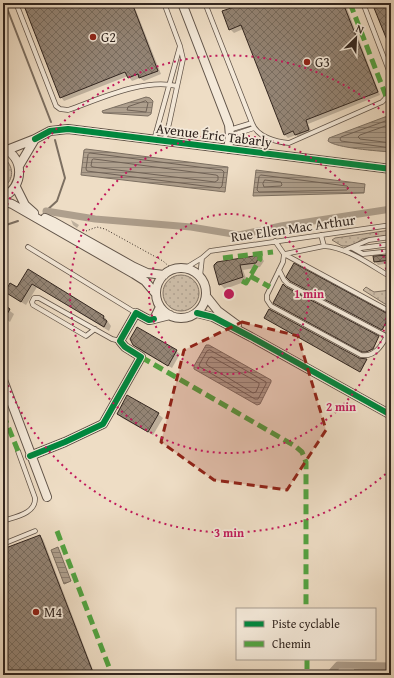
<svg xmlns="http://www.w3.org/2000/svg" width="394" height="678" viewBox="0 0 394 678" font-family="'Gentium Book Plus',serif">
  <defs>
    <pattern id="grass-dots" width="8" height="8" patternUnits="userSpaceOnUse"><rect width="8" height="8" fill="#cebea9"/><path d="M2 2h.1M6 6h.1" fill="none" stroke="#b1a391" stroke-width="1.8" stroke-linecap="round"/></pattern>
    <pattern id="water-rules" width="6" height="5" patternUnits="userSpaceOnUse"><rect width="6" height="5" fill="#ae9f8d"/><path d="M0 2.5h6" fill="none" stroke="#8e8173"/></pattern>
    <pattern id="building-cross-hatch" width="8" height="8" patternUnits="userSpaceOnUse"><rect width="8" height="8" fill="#948576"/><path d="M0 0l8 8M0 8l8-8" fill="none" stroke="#796d60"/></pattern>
  </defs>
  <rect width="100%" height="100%" fill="#eeddc5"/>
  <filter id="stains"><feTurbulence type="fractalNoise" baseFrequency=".005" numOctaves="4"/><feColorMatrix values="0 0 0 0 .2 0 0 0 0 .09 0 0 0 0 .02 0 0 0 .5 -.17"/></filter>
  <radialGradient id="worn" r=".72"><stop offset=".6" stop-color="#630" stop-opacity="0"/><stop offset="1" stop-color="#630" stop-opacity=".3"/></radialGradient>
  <path fill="url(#grass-dots)" stroke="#807264" d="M3,157C14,166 15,179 3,188Z
    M391,230V235L362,239L354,245L349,246H342L332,240L335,238Z
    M163 293a18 18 0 1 1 36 0a18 18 0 1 1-36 0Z
    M366,287L374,292L391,290V305L385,304L363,290Z
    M354,670H391L390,675H359Z"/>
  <path fill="url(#water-rules)" stroke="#7c6f61" d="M146,97L150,98L153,101L151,114L148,116L103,113L102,111Z
    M390,115H391V152C378,151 336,148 328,141L329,138Z
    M86,149L228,167L225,192L81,175L84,150Z
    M256,170L365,184L364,193L253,196Z
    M206,345H209L271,380V382L260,404L257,405L194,369V366Z
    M58,547L71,581L64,584L51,550Z"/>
  <path fill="#0003" d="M24,3H133L161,74L144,81L140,78L132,81L128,76L64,101L61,97Z
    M233,3H345L380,95L308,124L312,133L299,138L296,135L288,138L285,135L243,29L234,33L230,29L235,7Z
    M71,220L79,225L77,228L73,225Z
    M260,256L264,261L260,267L243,270L247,281L225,289L220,284L218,263Z
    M391,256V263L378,265L375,261Z
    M294,265L390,316L383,330L292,282Z
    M28,271L104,316L111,326L109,331L37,287L26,305L11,296L6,292L18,288Z
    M3,306L14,314L10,322L3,317Z
    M265,318L359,359L367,360L361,372Z
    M138,328L176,351L180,354L172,368L137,349L134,345Z
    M378,337L374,349L367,352H364Z
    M118,414H158L163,418L153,435L122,418Z
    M3,450L6,458L3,459Z
    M40,536L43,539L95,675H3V550Z"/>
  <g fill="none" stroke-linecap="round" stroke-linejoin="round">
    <path stroke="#706256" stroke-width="1" d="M146,101L148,103L146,112L127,110L128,107Z
      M391,119L341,137L340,139L341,141L391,148
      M391,124L360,135L358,137L360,139L391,143
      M90,153L222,170L224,172L222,186L220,188L87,171L86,169L88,155Z
      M94,159L216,175L218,176V180L215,182L93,167L91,166L92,160Z
      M261,175L347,186L349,188L347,190L259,192L257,190L259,177Z
      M265,180L281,182L282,185L281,186L264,187L263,184Z
      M210,350L266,382V384L258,399H255L200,367L199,365L207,351Z
      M212,357L259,383V385L256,392L253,393L207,365L206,363L209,358Z"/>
    <path stroke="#7c6f61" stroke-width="2" d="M5,3L51,122
      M46,211L57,201L65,178L55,140
      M3,226L18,221"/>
    <path stroke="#ae9f8d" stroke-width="7" d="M46,211L95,219L191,227L239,235L281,226L391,209
      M329,675L338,665L391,666"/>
  </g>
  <path fill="url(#building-cross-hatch)" stroke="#322620" d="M23,3H132L158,71L139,78L138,74L128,78L125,72L60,98Z
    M232,3H343L378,92L306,120L309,130L295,135L293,131L284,135L241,25L229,30L222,11L234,7Z
    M372,3H391V50Z
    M260,255L256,263L240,265L243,277L219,285L214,267V265L217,262Z
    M391,255V260L374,262L373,256Z
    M294,263L390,315L382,330L290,281L286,277Z
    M28,269L104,316L103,318L107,321L104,327L32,284L21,302L5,292L10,283L17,287Z
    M283,284L286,287L379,336L373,349L366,352H362L273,303Z
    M3,304L10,309L3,321Z
    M269,309L359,358L367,359L360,372L264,318Z
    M137,327L177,350L168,366L133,345L130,339Z
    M127,395L159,413L148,432L117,414Z
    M40,535L94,675H3V549Z"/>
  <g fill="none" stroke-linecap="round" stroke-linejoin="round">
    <defs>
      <path id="lane" d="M16,3L56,106L60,109L68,110C100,99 143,78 177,86
        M164,3L180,46
        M205,3L252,123L229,130
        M363,3L391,76
        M252,123C257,137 276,142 289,143L382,102L385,99L386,96
        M230,136L254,128
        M154,140L180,46L183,59L169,124L164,141
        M321,235L324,246C349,248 370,265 391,277
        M275,241L284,254L283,262L267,295V300L271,306L361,355C377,358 384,341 391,329
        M28,247L136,313
        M352,248L354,249L391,244
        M354,249L363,254L391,251
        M345,250L369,240L391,237
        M284,254L391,312
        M285,254L324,246
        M202,258L210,251L391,225
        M184,269L202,258L200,277
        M279,270L284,280L288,284L386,336
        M95,329L86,336L33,305L32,302L34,298H39L112,339L120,341
        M3,521C14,517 36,514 35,498L18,451
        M3,544L35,531
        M340,675L343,673"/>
      <path id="street" d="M182,3L229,125L230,136L228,149
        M35,139L50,131L68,129L391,169
        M3,148C25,158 24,187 3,197
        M7,150L35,139L19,166
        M16,187L25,205L34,213
        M3,201L12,204L134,274L145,281L156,294
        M45,218L54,222L134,267L147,273L164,275
        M156 293a25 25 0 1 1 50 0a25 25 0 1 1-50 0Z
        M206,296L218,311L237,325
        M160,307L154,319L170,315
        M197,313L213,317L251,337L391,415
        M3,380L47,497
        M30,456L65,442L103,424L141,357L125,347L120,341L136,313L149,320L154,319"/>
    </defs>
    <use href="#lane" stroke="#615449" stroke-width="5.5"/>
    <use href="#street" stroke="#615449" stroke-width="10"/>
    <path stroke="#322620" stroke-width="1" stroke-dasharray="1 2" stroke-linecap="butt" d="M86,231L97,227L105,229L163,261L173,270"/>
    <use href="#lane" stroke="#f4e9d9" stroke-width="4"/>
    <use href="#street" stroke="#f4e9d9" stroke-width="8"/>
    <path stroke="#52a341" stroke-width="5" stroke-dasharray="10 5" stroke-linecap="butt" d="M350,3L386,96
      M223,258L273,252
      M250,276L270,287
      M242,281L246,283L260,259V253
      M141,357L295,446L302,452L306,462V609
      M3,414L18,451
      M57,531L112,675
      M307,659V675"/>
    <defs>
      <path id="cycleway" d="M35,139L50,131L68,129L391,169
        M197,313L213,317L251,337L391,415
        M30,456L65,442L103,424L141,357L125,347L120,341L136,313L149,320L154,319"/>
    </defs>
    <use href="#cycleway" stroke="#f4e9d9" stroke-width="8"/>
    <use href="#cycleway" stroke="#00873e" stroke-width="6"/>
  </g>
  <path fill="#8f2418" fill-opacity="0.2" stroke="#8f2418" stroke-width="3" stroke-dasharray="8 5" stroke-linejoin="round" d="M242,322L298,336L326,430L287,490L214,480L161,442L184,350Z"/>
  <g fill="none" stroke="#c2185b" stroke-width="2" stroke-dasharray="2 4">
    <circle cx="229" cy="294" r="80"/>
    <circle cx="229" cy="294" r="159"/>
    <path d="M390 470A239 239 0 0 1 3 372M3 216A239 239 0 0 1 390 118"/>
  </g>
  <g fill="#8f2418" stroke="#f4e9d9" stroke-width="1.5">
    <circle cx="93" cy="37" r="4"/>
    <circle cx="307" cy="62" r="4"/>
    <circle cx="36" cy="612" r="4"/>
  </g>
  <g text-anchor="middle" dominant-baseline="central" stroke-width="3.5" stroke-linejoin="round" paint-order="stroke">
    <g font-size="14" fill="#322620" stroke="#f4e9d9" text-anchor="start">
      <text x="101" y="37">G2</text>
      <text x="315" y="62">G3</text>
      <text x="44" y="612">M4</text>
    </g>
    <g font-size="14" fill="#322620" stroke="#f4e9d9">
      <text transform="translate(214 135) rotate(7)">Avenue Éric Tabarly</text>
      <text transform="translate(293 228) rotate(-8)">Rue Ellen Mac Arthur</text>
    </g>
  </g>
  <circle cx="229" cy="294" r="6" fill="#c2185b" stroke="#f4e9d9" stroke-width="2"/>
  <g font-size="12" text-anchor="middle" font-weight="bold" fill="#c2185b" stroke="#f4e9d9" stroke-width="3.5" stroke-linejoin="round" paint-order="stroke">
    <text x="309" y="298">1 min</text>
    <text x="341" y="411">2 min</text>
    <text x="229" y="537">3 min</text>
  </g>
  <rect width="394" height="678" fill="none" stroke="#eeddc5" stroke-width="16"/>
  <rect x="4" y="4" width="386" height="670" fill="none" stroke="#322620" stroke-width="2"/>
  <rect x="8" y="8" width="378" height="662" fill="none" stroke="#322620"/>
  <rect x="236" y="608" width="140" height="52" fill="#f4e9d9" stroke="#a69b8f"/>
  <rect x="244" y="621" width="20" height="6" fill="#00873e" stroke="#a69b8f"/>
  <text x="272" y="628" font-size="12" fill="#322620">Piste cyclable</text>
  <rect x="244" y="641" width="20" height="6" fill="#52a341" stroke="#a69b8f"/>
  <text x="272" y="648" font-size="12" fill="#322620">Chemin</text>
  <g transform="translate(356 38) rotate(24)" stroke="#f4e9d9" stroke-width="3" paint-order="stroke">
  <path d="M0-3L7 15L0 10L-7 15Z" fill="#322620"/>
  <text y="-6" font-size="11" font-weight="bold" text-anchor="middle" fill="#322620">N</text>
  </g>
  <rect width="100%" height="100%" filter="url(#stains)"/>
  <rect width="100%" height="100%" fill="url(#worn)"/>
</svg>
